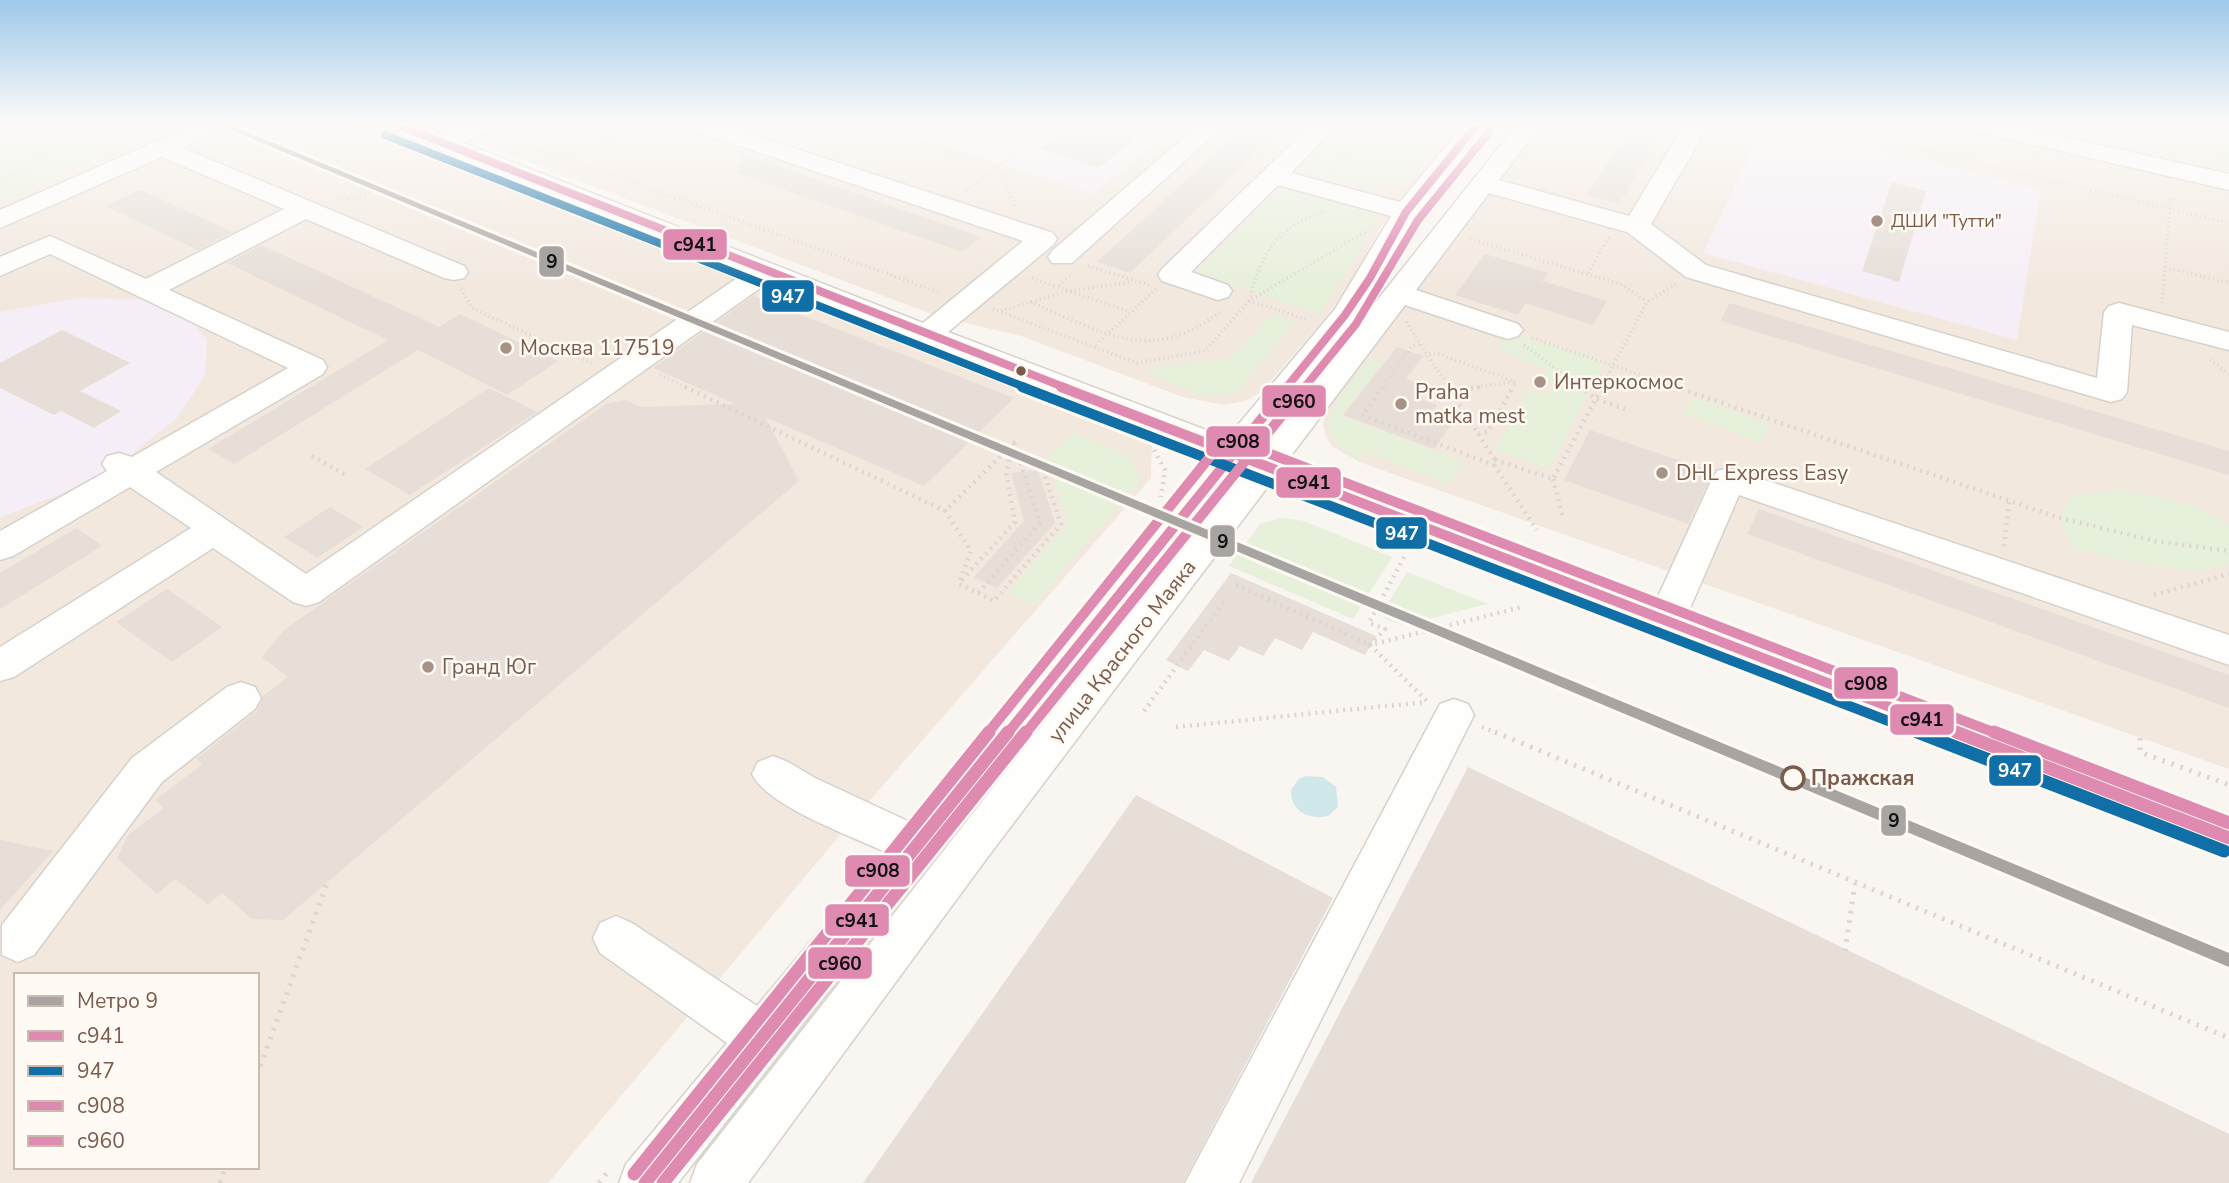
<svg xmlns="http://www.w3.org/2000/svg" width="2229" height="1183" viewBox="0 0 2229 1183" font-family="'Nunito Sans',sans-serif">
  <rect width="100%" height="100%" fill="#f9f5f0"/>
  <path fill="#f2e8de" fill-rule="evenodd" d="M0,122H345L1152,442L1151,478L846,828L548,1183H0ZM16,975H257V1167H16Z
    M422,122H1462L1456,133L1381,226L1353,279L1326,317L1260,393L1244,401L1224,405L1183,397L1021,336L937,316Z
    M1544,122H2229V769L1362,463L1333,447L1326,437L1323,424L1326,412Z"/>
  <path fill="#f6eef6" d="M896,122H1180L1094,194L888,127Z
    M1766,123L2041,189L2017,340L1703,253Z
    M77,298L138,299L183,313L207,339L205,376L176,419L119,464L56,496L0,517V312Z"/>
  <path fill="#e7f0db" d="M0,122H213L192,131L174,124L0,201Z
    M1348,122H1449L1445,132L1398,188L1384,184L1377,192L1300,168Z
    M2189,130L2229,138V159L2189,150Z
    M1282,187L1379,211L1354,261L1320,314L1195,272Z
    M1272,314L1296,322L1237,392L1208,397L1147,374L1154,367L1231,358Z
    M1510,331L1604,362L1549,469L1495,450L1529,389L1547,395L1554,383L1543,379L1547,370L1498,350Z
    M1370,359L1382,363L1341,416L1464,462L1449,484L1364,452L1359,459C1351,453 1338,448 1332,439C1316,414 1356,378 1370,359Z
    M1693,397L1770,424L1762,443L1684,414Z
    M1073,432L1130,456L1140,481L1033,605L1007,592L1068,523L1046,460Z
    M2120,490L2191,504L2229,524V564L2201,571L2157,566L2073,550L2060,518L2072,495Z
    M1281,518L1304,521L1392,557L1353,619L1229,566L1260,524Z
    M1407,572L1488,604L1404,625L1387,620L1381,614Z"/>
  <path fill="#d0e8ea" d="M1306,776L1323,777L1336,787L1338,807L1328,816C1309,820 1291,812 1291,790L1299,779Z"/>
  <path fill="#e6ded7" d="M557,122H648L610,144L556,125Z
    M1075,122H1154L1099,168L1040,149Z
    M1249,122H1289L1130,273L1097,262Z
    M1635,122H1670L1619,204L1586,195Z
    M742,154L872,199L981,237L962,252L736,173Z
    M1892,182L1926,191L1899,282L1862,271Z
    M140,190L233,232L198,250L105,206Z
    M262,245L439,327L460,314L558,361L507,395L418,350L234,464L208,449L388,340L227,263Z
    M1485,254L1548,273L1542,281L1607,301L1593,325L1526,303L1518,315L1455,295Z
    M753,296L1014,398L924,486L765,417L799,481L283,920L252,919L222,893L208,904L175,879L157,894L117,858L128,835L164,808L155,800L203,764L196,759L257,711L263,696L288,677L262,657L284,630L606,404L626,400L641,407L735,404L653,368Z
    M1729,303L2229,451V475L1721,321Z
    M62,330L130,363L80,391L121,411L94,428L61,411L54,415L0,388V363Z
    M1397,347L1423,356L1406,379L1424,385L1416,397L1437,405L1428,417L1451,425L1434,449L1343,415Z
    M489,388L537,412L410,495L365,469Z
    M1590,430L1713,472L1688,524L1564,480Z
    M1038,470L1055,523L997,588L974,577L1024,521L1011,473Z
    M330,507L363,527L317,558L284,537Z
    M1759,509L2229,675V708L1747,534Z
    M76,528L102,546L0,609V573Z
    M1231,573L1376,636L1365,655L1313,632L1302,650L1275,638L1263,656L1240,646L1229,661L1204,650L1188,671L1166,660Z
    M167,589L222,627L172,662L116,622Z
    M1468,767L2229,1134V1183H1251Z
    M1136,795L1333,898L1183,1183H863Z
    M0,840L53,851L0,910Z"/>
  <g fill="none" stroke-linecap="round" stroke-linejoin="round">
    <defs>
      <path id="minor" d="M200,122H232L228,127L183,148L464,266L468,272L464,278L454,280L444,278L306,219L169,290L323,360L327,367L323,374L156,472L306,574L743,274L382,127L378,122H411L443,135L469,122H499L495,127L464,143L923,323L1023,241L683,127L679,122H714L1053,233L1057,239L1053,245L948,332L1227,438L1335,309L1391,216L1278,185L1191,272L1228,285L1232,291L1228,297L1218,300L1162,281L1158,275L1162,269L1314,122H1340L1291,173L1400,202L1466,122H1491L1418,214L1384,278L1355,321L1255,449L1258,450L1519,122H1543L1499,180L1629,216L1686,122H1710L1651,224L1706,265L2097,378L2104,312L2109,306L2119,303L2229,332V350L2132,325L2127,392L2122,399L2111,402L1686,277L1627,232L1489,193L1416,290L1518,324L1523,330L1518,336L1508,339L1498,336L1405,305L1287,461L1656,601L1712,479L1717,471L1729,468L2229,635V665L1739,495L1688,613L2229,819V857L1272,481L987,858L748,1183H690L697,1164L1243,470L1239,469L678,1183H619L626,1164L727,1043L600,953L593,938L600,923L616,916L632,923L757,1006L885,852C850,835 768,807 752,774L758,762L773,756L788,762L815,778L910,822L1211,458L767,283L319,602L306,606L293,602L213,548L14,677L0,681V647L191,528L130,487L13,556L0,560V531L107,471L102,464L107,456L119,453L132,457L288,368L50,254L0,276V257L50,236L146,279L284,209L162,157L0,228V210Z
        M1202,122H1228L1072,263H1052L1048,257L1052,251Z
        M1953,122H1996L2229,174V190L1965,129L1957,127Z
        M241,682L255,687L261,698L255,709L162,782L34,955L18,962L2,955V925L132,758L227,687Z
        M1454,699L1468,704L1474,715L1239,1183H1185L1440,704Z"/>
    </defs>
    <use href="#minor" stroke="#d7d1cb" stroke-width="3"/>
    <path stroke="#dcd5d0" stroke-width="3.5" stroke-dasharray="1 3.5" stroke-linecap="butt" d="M13,122L43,137H57
      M115,122L151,129
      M843,122L883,130L998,167L1016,207
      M1797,122L1805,124
      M1806,122L2229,223
      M2184,122V152
      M501,135L941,293
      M0,139L44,122
      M796,139L807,122
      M561,156L583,141
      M1333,172V168L1375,122
      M0,182L41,161L57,137L90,122
      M966,191L1018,151
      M343,200L381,189
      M1470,239L1623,285L1647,302
      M1088,266L1149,285
      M2165,267L2229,283
      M1588,273L1609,237
      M1070,276L1057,287L1130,312
      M1032,278L1057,287
      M461,289L472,308L593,364
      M1156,289L1094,347L1137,363L1205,351L1249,301L1365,232
      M1249,301C1257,269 1268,240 1298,223C1306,218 1315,216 1323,211
      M1249,301L1309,320
      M1030,302C1102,332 1153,367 1222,310
      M2162,303L2171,196
      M993,309L1094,347
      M1001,311L1068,291L1129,282
      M1406,322L1449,388
      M1532,338L1680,388
      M1524,345L1582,388
      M1425,354L1436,353L1516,382L1512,388
      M2210,360L2229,374
      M660,375L688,388
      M1381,388L1412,346L1419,345
      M1468,388L1515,382
      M1601,388L1647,302L1677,283"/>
    <path stroke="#dcd5d0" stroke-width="4.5" stroke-dasharray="2 5" stroke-linecap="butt" d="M685,387L945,511
      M1580,387L1596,399L1625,409
      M1675,387L2060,518L2155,541L2229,551
      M1450,391L1481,387
      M1365,411L1383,387
      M1362,415L1494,465L1495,460L1448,387
      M1478,434L1488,432L1513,387
      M1014,443L1040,523L978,593L959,584L971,551L945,511Z
      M1154,450L1165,470L1161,497
      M312,456L348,476
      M1495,460L1553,479L1602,387
      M1494,465L1537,530
      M1553,479L1563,518
      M2004,546L2009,502
      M1404,557L1369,623L1385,629L1370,645L1522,607
      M962,580L1015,522L1006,472L1013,446
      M1236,585L1370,645L1429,703
      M978,593L994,601L1061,524L1040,462L1023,465
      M2154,595L2229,574
      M1144,711L1225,600
      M1176,727L1426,702
      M1482,727L1499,734"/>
    <path stroke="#dcd5d0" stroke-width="5" stroke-dasharray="2.5 7" stroke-linecap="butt" d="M1495,732L2229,1038
      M2140,738V752L2229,785
      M1845,951L1855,884
      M257,1075L327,883
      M220,1183L225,1167
      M599,1183L609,1170"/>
    <use href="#minor" fill="#fefefd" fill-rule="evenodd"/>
    <defs>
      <path id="bus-1-far2" d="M390,122L1066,388
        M1286,388L1345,315L1370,278L1406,212L1479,122"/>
      <path id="bus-1-far1" d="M1061,387L1960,734
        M1007,734L1287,387"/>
      <path id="bus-1" d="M1956,732L2229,838
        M645,1183L1008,732"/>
      <path id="bus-2-far2" d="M385,135L1027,388"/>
      <path id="bus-2-far1" d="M1022,387L1922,734"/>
      <path id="bus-2" d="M1917,732L2224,851"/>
      <path id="bus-3-far1" d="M987,734L1221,443L1229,438L1998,734"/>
      <path id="bus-3" d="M1994,732L2229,823
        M634,1174L989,732"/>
      <path id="bus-4-far2" d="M1304,388L1356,324L1418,220L1490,131"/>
      <path id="bus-4-far1" d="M1025,734L1305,387"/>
      <path id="bus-4" d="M663,1183L1026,732"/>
    </defs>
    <use href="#bus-1-far2" stroke="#fffaf3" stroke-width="11"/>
    <use href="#bus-1-far1" stroke="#fffaf3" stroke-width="16"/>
    <use href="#bus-1" stroke="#fffaf3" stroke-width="18"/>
    <use href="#bus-2-far2" stroke="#fffaf3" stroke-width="11"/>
    <use href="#bus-2-far1" stroke="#fffaf3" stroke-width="16"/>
    <use href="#bus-2" stroke="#fffaf3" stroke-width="18"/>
    <use href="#bus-3-far1" stroke="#fffaf3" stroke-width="16"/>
    <use href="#bus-3" stroke="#fffaf3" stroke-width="18"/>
    <use href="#bus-4-far2" stroke="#fffaf3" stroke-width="11"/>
    <use href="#bus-4-far1" stroke="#fffaf3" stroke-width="16"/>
    <use href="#bus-4" stroke="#fffaf3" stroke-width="18"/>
    <use href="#bus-1-far2" stroke="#de8ab1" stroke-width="8"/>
    <use href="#bus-1-far1" stroke="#de8ab1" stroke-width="10"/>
    <use href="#bus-1" stroke="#de8ab1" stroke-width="13"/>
    <use href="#bus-2-far2" stroke="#106fa7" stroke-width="8"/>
    <use href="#bus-2-far1" stroke="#106fa7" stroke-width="10"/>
    <use href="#bus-2" stroke="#106fa7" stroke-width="13"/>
    <use href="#bus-3-far1" stroke="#de8ab1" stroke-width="10"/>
    <use href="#bus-3" stroke="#de8ab1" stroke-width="13"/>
    <use href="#bus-4-far2" stroke="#de8ab1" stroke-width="8"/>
    <use href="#bus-4-far1" stroke="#de8ab1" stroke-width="10"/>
    <use href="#bus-4" stroke="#de8ab1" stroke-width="13"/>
    <defs>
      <path id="metro-1" d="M212,122H223L2229,953V967Z"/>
    </defs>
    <use href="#metro-1" stroke="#fffaf3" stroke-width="6"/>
    <use href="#metro-1" fill="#a8a4a2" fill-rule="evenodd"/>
  </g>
  <linearGradient id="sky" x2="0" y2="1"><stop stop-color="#9ec9e9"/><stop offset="0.43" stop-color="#fcfaf8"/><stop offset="1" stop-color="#fcfaf8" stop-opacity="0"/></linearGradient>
  <rect width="2229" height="287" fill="url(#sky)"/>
  <g fill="#a69286" stroke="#fffaf3" stroke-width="2.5">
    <circle cx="1877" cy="221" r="7"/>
    <circle cx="506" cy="348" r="7"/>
    <circle cx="1540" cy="382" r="7"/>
    <circle cx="1401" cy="404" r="7"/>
    <circle cx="1662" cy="473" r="7"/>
    <circle cx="428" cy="667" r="7"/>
  </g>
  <circle fill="#7a5c4d" stroke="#fffaf3" stroke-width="2.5" cx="1021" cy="371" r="6"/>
  <circle fill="#fffaf3" stroke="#7a5c4d" stroke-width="3.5" cx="1793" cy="778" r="11"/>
  <g text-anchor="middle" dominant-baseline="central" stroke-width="5" stroke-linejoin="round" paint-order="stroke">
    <g font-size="18" fill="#7a5c4d" stroke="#fffaf3" text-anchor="start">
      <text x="1891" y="221">ДШИ "Тутти"</text>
    </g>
    <g font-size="21" fill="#7a5c4d" stroke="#fffaf3" text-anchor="start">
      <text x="520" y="348">Москва 117519</text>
      <text x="1554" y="382">Интеркосмос</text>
      <text x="1415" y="392">Praha<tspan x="1415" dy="24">matka mest</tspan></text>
      <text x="1676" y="473">DHL Express Easy</text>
      <text x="442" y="667">Гранд Юг</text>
    </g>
    <g font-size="21" fill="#7a5c4d" stroke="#fffaf3">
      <text transform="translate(1122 651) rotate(-52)">улица Красного Маяка</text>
    </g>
    <g font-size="21" font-weight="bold" fill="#7a5c4d" stroke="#fffaf3" text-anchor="start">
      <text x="1811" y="778">Пражская</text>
    </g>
  </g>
  <g stroke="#fffaf3" stroke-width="2.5">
    <rect x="662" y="228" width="66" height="33" rx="7" fill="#de8ab1"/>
    <rect x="538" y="245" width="27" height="33" rx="7" fill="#a8a4a2"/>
    <rect x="761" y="279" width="54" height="34" rx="7" fill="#106fa7"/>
    <rect x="1261" y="384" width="66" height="34" rx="7" fill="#de8ab1"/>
    <rect x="1205" y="425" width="66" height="33" rx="7" fill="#de8ab1"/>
    <rect x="1275" y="466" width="67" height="33" rx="7" fill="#de8ab1"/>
    <rect x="1375" y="516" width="53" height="34" rx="7" fill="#106fa7"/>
    <rect x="1209" y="524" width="27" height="34" rx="7" fill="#a8a4a2"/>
    <rect x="1833" y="666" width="66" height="34" rx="7" fill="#de8ab1"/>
    <rect x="1889" y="703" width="66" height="33" rx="7" fill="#de8ab1"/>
    <rect x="1988" y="754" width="54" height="33" rx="7" fill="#106fa7"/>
    <rect x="1880" y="804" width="27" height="33" rx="7" fill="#a8a4a2"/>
    <rect x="844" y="854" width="67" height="34" rx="7" fill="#de8ab1"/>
    <rect x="824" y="903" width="66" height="34" rx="7" fill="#de8ab1"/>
    <rect x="807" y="946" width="66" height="34" rx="7" fill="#de8ab1"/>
  </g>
  <g font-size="19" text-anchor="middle" font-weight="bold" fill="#fff">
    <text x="788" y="303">947</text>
    <text x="1402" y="540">947</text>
    <text x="2015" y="777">947</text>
  </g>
  <g font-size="19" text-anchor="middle" font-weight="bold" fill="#111">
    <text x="695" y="251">с941</text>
    <text x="552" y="268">9</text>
    <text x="1294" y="408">с960</text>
    <text x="1238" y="448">с908</text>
    <text x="1309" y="489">с941</text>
    <text x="1223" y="548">9</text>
    <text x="1866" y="690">с908</text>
    <text x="1922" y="726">с941</text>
    <text x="1894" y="827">9</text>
    <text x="878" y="877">с908</text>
    <text x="857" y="927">с941</text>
    <text x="840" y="970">с960</text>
  </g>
  <rect x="14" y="973" width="245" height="196" fill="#fffaf3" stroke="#cabbb1" stroke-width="2"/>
  <rect x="28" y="996" width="35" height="10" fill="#a8a4a2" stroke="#cabbb1" stroke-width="2"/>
  <text x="77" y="1008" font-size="21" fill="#7a5c4d">Метро 9</text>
  <rect x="28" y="1031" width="35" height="10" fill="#de8ab1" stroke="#cabbb1" stroke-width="2"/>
  <text x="77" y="1043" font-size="21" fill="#7a5c4d">с941</text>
  <rect x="28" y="1066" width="35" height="10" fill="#106fa7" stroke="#cabbb1" stroke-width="2"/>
  <text x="77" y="1078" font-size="21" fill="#7a5c4d">947</text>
  <rect x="28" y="1101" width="35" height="10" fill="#de8ab1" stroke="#cabbb1" stroke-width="2"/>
  <text x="77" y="1113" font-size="21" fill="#7a5c4d">с908</text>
  <rect x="28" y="1136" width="35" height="10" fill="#de8ab1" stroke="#cabbb1" stroke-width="2"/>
  <text x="77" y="1148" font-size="21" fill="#7a5c4d">с960</text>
</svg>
